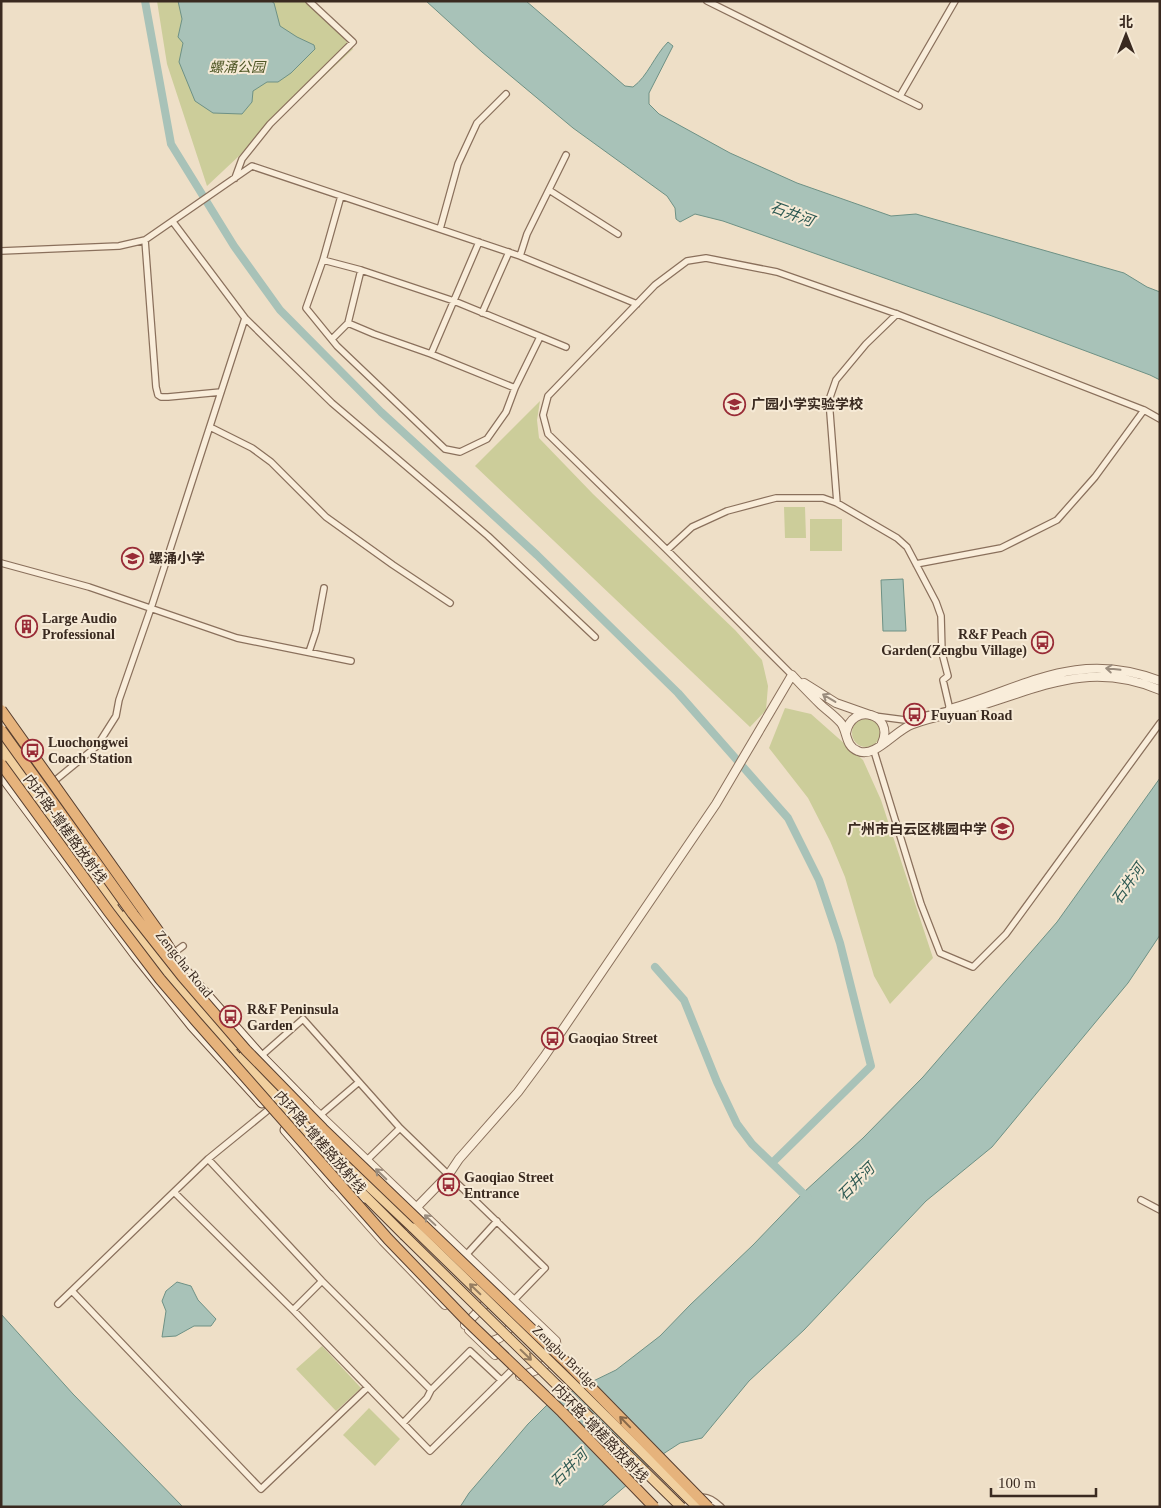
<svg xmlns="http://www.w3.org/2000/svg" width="1161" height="1508" viewBox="0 0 1161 1508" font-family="'Times New Roman','Noto Sans SC',serif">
  <rect width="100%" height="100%" fill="#eedfc7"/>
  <path fill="#cccd9a" d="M157,1H311L353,49L207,186L167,64Z
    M540,401L537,420L539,438L593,494L735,630L762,660L768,686L766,710L750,727L475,466Z
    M784,507H805L806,538H785Z
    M810,519H842V551H810Z
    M785,708L811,714L863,760L881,800L933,958L890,1004L874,976L845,877L830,841L808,798L769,748Z
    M852 733a14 14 0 1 1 28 0a14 14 0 1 1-28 0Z
    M322,1346L361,1388L336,1411L296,1369Z
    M369,1408L400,1439L375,1466L343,1435Z"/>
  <path fill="#a8c2b8" stroke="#6e9185" d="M178,1H271L274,3L280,26L297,37L314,45L315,49L291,73L278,82H267L253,91L252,102L242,114L213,113L195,101L179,62L183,43L178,37L182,19Z
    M426,1H526L625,86L633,87C648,76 654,56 668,42L673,46L649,93V104L659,114L730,153L797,183L891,216L916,214L1124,273L1147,287L1160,292V380L1150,375L992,316L723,221L695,214L680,222L676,219L675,208L667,196L573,128L482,52Z
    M903,579L906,631H883L881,580Z
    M1160,778V935L1128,983L992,1147L926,1201L804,1330L749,1381L702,1438L680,1443L663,1454L601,1507H460L469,1493L528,1424L550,1402L616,1370L660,1336L690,1305L753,1245L803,1193L863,1138L923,1077L1057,922Z
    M177,1282L191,1286L198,1300L216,1319L211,1326H194L176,1336L162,1337L166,1311L162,1301L166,1291Z
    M1,1314L73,1394L183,1507H1Z"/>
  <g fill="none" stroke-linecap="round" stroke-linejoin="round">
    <path stroke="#a8c2b8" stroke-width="8" d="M145,1L171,144L234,246L280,310L381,412L537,555L678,693L788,818L819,880L840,943L871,1066L772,1163
      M655,967L684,1000L717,1082L737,1124L752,1144L809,1199"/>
    <defs>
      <path id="minor" d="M707,1L919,106
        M900,96L955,1
        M235,178L242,159L270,124L353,42L309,1
        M549,190L618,234
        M341,196L323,260L306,308L337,346L445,449L460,452L487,439L506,412L515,388L540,337
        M173,222L245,318L332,403L488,536L595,637
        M440,229L458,164L477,123L506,94
        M145,240L156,387L158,395L161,397H168L221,392
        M479,242L431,354L515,388
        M1,251L119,246L145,240L252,166L520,256L637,304
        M520,256L527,234L566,155
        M323,260L361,270L454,301L566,347
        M361,270L348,323L374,334L431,354
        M482,313L509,252
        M332,339L348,323
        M210,427L252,448L271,462L326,517L393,565L450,603
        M837,503L829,400L836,380L866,344L897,314
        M667,550L692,527L727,511L776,498H823L837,503L897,538L907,547L936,602L941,616L942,653L948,676L943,680L950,710L905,720L874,716
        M1,563L89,587L237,638L351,661
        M916,564L1001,548L1057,520L1095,477L1144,410
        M309,652L316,631L324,588
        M792,675L667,550L548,434L543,415L548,396L655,285L687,261L706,258L777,272L897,314L1144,410L1160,419
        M874,751L921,904L940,953L973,967L1006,934L1160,723
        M52,783L97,746L116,716L119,700L151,608L245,318
        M171,955L183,946
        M261,1056L303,1019L400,1128L545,1268L514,1300
        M318,1117L359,1082
        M208,1159L322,1281L431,1390
        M367,1160L400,1128
        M174,1192L293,1310L430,1451L512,1370
        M1141,1200L1160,1210
        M466,1255L497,1221
        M72,1291L261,1489L368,1387
        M58,1304L208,1159L273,1106
        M293,1310L322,1281
        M403,1423L427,1398L431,1390L470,1351L501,1380
        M685,1507C700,1494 707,1494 721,1507"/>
      <path id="tertiary" d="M792,675C801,685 811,695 821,705C828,711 835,716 841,723C848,733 845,746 858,751C875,759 895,730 913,724C934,716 957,713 979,706C1044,686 1091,661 1160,690
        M804,683L836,703L870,715
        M950,709C1026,687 1077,649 1160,681
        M846,733C852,701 895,714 882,743
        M309,1105L556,1341C559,1362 538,1371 520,1376
        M334,1186L383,1241L445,1305
        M416,1208L449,1174L459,1159L518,1092L544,1057L716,804L792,675
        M465,1325L491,1298
        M469,1330L495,1355
        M485,1342C500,1341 508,1334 513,1320"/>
      <path id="secondary" d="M1,720L21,746
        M1,775L136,956L192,1026L262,1103
        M85,836L115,878
        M177,961L261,1056L309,1105L312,1118
        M285,1130L334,1186L365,1198"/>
      <path id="primary" d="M1,739L117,900
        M1,751L104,895L182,996L330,1161L404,1235
        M127,914L186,989L235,1045
        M244,1055L344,1163L413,1228"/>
    </defs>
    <use href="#minor" stroke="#8a705c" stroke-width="8"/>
    <use href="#tertiary" stroke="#8a705c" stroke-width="10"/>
    <use href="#secondary" stroke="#6c513f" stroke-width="11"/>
    <use href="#primary" stroke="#583f30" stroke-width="11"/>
    <use href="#minor" stroke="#f9edda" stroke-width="5.5"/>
    <use href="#tertiary" stroke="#f9edda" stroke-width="8"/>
    <use href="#secondary" stroke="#f9edda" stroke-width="9"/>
    <use href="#primary" stroke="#f1d09f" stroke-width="9"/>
    <defs>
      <path id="primary-bridge" d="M413,1228L569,1380L697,1507
        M404,1235L681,1507"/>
      <path id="trunk-bridge" d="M1,710L161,935L180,965
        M1,730L133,914L182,976L246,1050L323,1129L570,1366L708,1507
        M1,764L109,912L160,979L196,1021L388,1239L465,1319L562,1412L654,1507"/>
    </defs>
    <use href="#primary-bridge" stroke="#583f30" stroke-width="11" stroke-linecap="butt"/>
    <use href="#trunk-bridge" stroke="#583f30" stroke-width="12" stroke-linecap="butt"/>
    <use href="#primary-bridge" stroke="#f1d09f" stroke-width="9"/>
    <use href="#trunk-bridge" stroke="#e6b37c" stroke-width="10"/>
  </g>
  <defs><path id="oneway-shaft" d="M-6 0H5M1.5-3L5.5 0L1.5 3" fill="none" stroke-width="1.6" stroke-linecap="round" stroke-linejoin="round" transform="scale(1.25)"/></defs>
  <g stroke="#9a8c7d">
    <use href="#oneway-shaft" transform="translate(1113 669) rotate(-174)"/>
    <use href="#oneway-shaft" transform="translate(829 698) rotate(-149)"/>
    <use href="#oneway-shaft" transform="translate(381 1174) rotate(-136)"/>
    <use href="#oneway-shaft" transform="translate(430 1220) rotate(-137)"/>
  </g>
  <g stroke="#967d60">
    <use href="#oneway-shaft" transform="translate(475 1289) rotate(-136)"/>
    <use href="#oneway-shaft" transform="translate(526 1355) rotate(44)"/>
  </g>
  <use stroke="#876849" href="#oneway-shaft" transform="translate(625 1422) rotate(-134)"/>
  <defs>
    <symbol id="school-ring" viewBox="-11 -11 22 22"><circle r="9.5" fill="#f6ead6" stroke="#992c37" stroke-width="1.5"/><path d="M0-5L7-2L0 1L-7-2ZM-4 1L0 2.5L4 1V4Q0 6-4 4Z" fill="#992c37"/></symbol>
    <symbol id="building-ring" viewBox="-11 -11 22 22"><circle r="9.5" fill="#f6ead6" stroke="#992c37" stroke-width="1.5"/><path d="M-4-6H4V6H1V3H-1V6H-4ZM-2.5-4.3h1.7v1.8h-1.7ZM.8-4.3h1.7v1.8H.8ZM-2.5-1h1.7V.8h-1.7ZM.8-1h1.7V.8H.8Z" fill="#992c37"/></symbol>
    <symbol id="bus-ring" viewBox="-11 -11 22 22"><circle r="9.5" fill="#f6ead6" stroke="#992c37" stroke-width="1.5"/><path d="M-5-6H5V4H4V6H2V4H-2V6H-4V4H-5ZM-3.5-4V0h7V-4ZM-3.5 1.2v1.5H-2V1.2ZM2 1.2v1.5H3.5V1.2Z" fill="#992c37"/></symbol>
  </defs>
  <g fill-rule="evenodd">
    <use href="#school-ring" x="722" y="392" width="25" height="25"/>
    <use href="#school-ring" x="120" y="546" width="25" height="25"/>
    <use href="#building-ring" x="14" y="614" width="25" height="25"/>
    <use href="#bus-ring" x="1030" y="630" width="25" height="25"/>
    <use href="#bus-ring" x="902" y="702" width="25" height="25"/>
    <use href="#bus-ring" x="20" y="738" width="25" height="25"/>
    <use href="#school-ring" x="990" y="816" width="25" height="25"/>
    <use href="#bus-ring" x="218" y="1004" width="25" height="25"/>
    <use href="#bus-ring" x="540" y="1026" width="25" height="25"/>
    <use href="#bus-ring" x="436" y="1172" width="25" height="25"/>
  </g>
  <g text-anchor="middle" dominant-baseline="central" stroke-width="4" stroke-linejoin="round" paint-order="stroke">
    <g font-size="14" font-style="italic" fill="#4f5726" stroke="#f6ead6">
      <text x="237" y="67">螺涌公园</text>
    </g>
    <g font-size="14" font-weight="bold" fill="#3a2a20" stroke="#f6ead6" text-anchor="start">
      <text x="751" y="404">广园小学实验学校</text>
      <text x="149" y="558">螺涌小学</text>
      <text x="42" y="618">Large Audio<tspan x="42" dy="16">Professional</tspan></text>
      <text x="1027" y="634" text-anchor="end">R&amp;F Peach<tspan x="1027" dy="16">Garden(Zengbu Village)</tspan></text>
      <text x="931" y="715">Fuyuan Road</text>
      <text x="48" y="742">Luochongwei<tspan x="48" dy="16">Coach Station</tspan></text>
      <text x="987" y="829" text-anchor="end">广州市白云区桃园中学</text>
      <text x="247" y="1009">R&amp;F Peninsula<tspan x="247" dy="16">Garden</tspan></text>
      <text x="568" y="1038">Gaoqiao Street</text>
      <text x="464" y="1177">Gaoqiao Street<tspan x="464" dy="16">Entrance</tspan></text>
    </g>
    <g font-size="14" fill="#3a2a20" stroke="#f6ead6">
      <text transform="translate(65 829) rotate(54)">内环路-增槎路放射线</text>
      <text transform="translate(184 964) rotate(51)">Zengcha Road</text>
      <text transform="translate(320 1142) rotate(49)">内环路-增槎路放射线</text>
      <text transform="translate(565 1357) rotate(44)">Zengbu Bridge</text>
      <text transform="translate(600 1433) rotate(46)">内环路-增槎路放射线</text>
    </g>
    <g font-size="15" font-style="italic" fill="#2f5a53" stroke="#f6ead6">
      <text transform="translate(792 214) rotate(20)">石井河</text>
      <text transform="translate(1128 884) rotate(-55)">石井河</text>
      <text transform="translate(856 1182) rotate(-45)">石井河</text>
      <text transform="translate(569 1468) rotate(-45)">石井河</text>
    </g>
  </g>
  <rect width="1161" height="1508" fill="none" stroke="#3a2a20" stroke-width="5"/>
  <g transform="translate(1126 35)" stroke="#f6ead6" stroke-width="4" paint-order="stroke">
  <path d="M0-4L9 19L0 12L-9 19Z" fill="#3a2a20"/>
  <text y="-8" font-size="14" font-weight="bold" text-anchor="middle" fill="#3a2a20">北</text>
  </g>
  <path d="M991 1488v8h105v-8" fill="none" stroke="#3a2a20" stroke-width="2.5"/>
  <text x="998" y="1488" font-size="15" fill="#3a2a20" stroke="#f6ead6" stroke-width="4" paint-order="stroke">100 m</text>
</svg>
